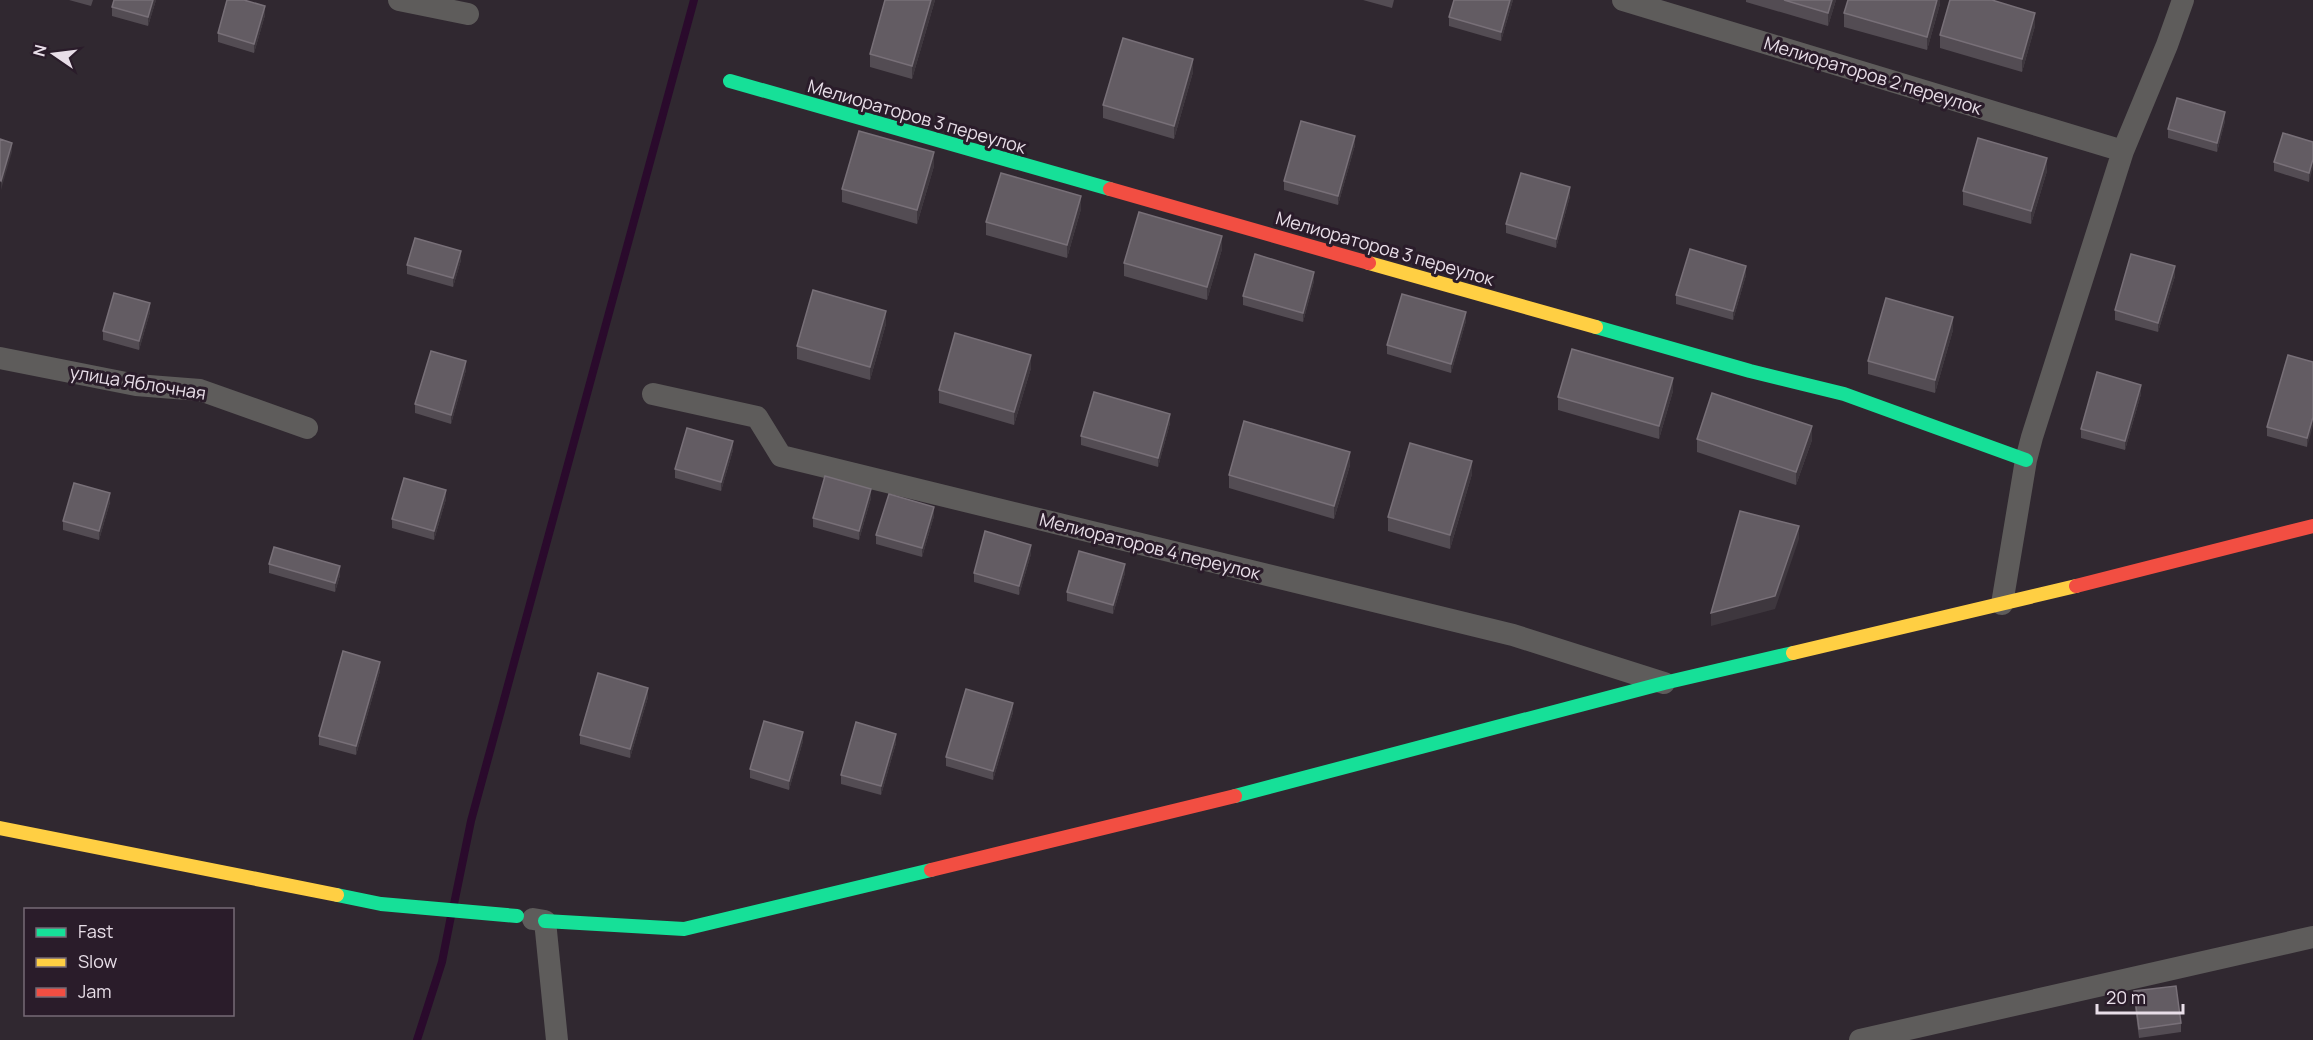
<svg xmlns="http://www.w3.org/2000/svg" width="2313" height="1040" viewBox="0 0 2313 1040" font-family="Manrope,sans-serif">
  <rect width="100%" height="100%" fill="#302830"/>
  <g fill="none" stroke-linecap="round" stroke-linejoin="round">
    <path stroke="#2a0a2c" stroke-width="8" d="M454,904L471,821L694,0
      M417,1040L442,962L451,916"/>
    <path stroke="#5e5c5b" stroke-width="22" d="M399,0L468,14
      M1623,0L2123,151
      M0,358L136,385L200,390L307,428
      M653,394L757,417L781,456L1513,635L1664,683
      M2002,604L2026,460L2032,437L2123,151L2167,45L2183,0
      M533,919L545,921L557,1040
      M1860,1040L2313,937"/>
    <path stroke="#16e098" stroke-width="14" d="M730,81L1110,189
      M1596,327L1750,371L1844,394L2026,460
      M1235,796L1664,683L1793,653
      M337,895L381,904L517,916
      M545,921L684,929L931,870"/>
    <path stroke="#ffcf43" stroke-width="14" d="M1369,263L1596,327
      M1793,653L2076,586
      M0,828L337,895"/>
    <path stroke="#f24e42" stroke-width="14" d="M1110,189L1369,263
      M2076,586L2313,526
      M931,870L1235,796"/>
  </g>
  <path fill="#534c53" d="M69,0H93L91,6Z
    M156,0L148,26L112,16V7Z
    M885,0H935L912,79L870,67V54Z
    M1363,0H1394L1392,8Z
    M1454,0H1513L1501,41L1449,26V17Z
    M1746,0H1836L1828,26L1746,2Z
    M1940,0V4L1927,50L1844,27V13Z
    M265,15L254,53L218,42V33Z
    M2035,26L2022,72L1940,48V35Z
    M1193,72L1174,139L1103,118V105Z
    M2225,121L2217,152L2168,138V129Z
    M2313,142L2309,182L2274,171V162Z
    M1355,145L1338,205L1284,190V181Z
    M934,166L917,224L842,202V189Z
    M2047,171L2031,224L1963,205V191Z
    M1570,196L1556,248L1506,233V224Z
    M1081,209L1067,258L986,235V222Z
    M1222,249L1207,300L1124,276V263Z
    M461,260L453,287L407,274V265Z
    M1746,275L1733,320L1676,304V295Z
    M2175,276L2158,332L2115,320V310Z
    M1314,281L1303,322L1243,305V296Z
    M150,312L139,350L103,340V331Z
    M1466,321L1451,373L1387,354V345Z
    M886,324L870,380L797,359V346Z
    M1953,330L1935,393L1868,374V361Z
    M2313,362L2307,447L2267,436V427Z
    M1031,368L1014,425L939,403V390Z
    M466,370L451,424L415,413V404Z
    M1673,391L1659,439L1558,410V397Z
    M2141,394L2125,450L2081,438V429Z
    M1170,423L1158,467L1081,445V436Z
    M1697,439L1812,440L1796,485L1697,452Z
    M733,450L721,491L675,478V469Z
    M1350,465L1334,519L1229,488V475Z
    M1472,474L1450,549L1388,531V517Z
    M871,498L859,540L813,527V518Z
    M446,499L434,540L392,528V519Z
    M110,502L99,540L63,530V521Z
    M934,516L922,557L876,544V535Z
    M1031,554L1019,595L974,582V573Z
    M269,564L340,575L335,592L269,573Z
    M1125,573L1113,614L1067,601V592Z
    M380,671L356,755L319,745V736Z
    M648,697L630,758L580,744V735Z
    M1013,712L993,780L946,766V757Z
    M803,741L789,790L750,778V769Z
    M896,743L881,795L841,784V775Z
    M2134,991L2181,1023V1032L2139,1038L2134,1000Z"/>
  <path fill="#3e373e" d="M153,0H156L148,26V17Z
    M931,0H935L912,79V66Z
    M1510,0H1513L1501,41V32Z
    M1832,0H1836L1828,26V13Z
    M1937,0H1940V4L1927,50V37Z
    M265,6V15L254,53V44Z
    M2035,13V26L2022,72V59Z
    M1193,59V72L1174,139V126Z
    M2225,112V121L2217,152V143Z
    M1355,136V145L1338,205V196Z
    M12,143V152L1,190V181Z
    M934,152V166L917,224V210Z
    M2047,158V171L2031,224V211Z
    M2313,159V168L2309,182V173Z
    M1570,187V196L1556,248V239Z
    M1081,196V209L1067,258V245Z
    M1222,236V249L1207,300V287Z
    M461,251V260L453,287V278Z
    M1746,266V275L1733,320V311Z
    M2175,266V276L2158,332V323Z
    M1314,272V281L1303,322V313Z
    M150,303V312L139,350V341Z
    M886,311V324L870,380V367Z
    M1466,312V321L1451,373V364Z
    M1953,317V330L1935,393V380Z
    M1031,355V368L1014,425V412Z
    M466,361V370L451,424V415Z
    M1673,378V391L1659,439V426Z
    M2141,385V394L2125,450V441Z
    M1170,414V423L1158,467V458Z
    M2313,417V426L2307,447V438Z
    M1812,426V440L1796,485V472Z
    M733,441V450L721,491V482Z
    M1350,452V465L1334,519V506Z
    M1472,461V474L1450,549V535Z
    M871,489V498L859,540V531Z
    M446,490V499L434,540V531Z
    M110,493V502L99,540V531Z
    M934,507V516L922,557V548Z
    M1799,526V539L1775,609L1711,626V613Z
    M1031,545V554L1019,595V586Z
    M1125,564V573L1113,614V605Z
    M340,566V575L335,592V583Z
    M380,662V671L356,755V746Z
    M648,688V697L630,758V749Z
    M1013,703V712L993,780V771Z
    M803,732V741L789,790V781Z
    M896,734V743L881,795V786Z"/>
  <path fill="#635c63" stroke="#787078" stroke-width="1.5" d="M114,0H153L148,17L112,7Z
    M227,0H244L265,6L254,44L218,33Z
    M885,0H931L912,66L870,54Z
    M1454,0H1510L1501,32L1449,17Z
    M1784,0H1832L1828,13Z
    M1848,0H1937L1927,37L1844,13Z
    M1950,0H1992L2035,13L2022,59L1940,35Z
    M1123,38L1193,59L1174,126L1103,105Z
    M2177,98L2225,112L2217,143L2168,129Z
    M1301,121L1355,136L1338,196L1284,181Z
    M859,131L934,152L917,210L842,189Z
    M2283,133L2313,142V159L2309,173L2274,162Z
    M1978,138L2047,158L2031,211L1963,191Z
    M0,139L12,143L1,181L0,180Z
    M1001,173L1081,196L1067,245L986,222Z
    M1521,173L1570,187L1556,239L1506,224Z
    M1139,212L1222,236L1207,287L1124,263Z
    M415,238L461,251L453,278L407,265Z
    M1690,249L1746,266L1733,311L1676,295Z
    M1255,254L1314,272L1303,313L1243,296Z
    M2131,254L2175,266L2158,323L2115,310Z
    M813,290L886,311L870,367L797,346Z
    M114,293L150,303L139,341L103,331Z
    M1402,294L1466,312L1451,364L1387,345Z
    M1886,298L1953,317L1935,380L1868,361Z
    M955,333L1031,355L1014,412L939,390Z
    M1572,349L1673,378L1659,426L1558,397Z
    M431,351L466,361L451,415L415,404Z
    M2288,355L2313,362V417L2307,438L2267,427Z
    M2097,372L2141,385L2125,441L2081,429Z
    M1094,392L1170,414L1158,458L1081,436Z
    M1712,393L1812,426L1796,472L1697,439Z
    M1244,421L1350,452L1334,506L1229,475Z
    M687,428L733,441L721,482L675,469Z
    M1410,443L1472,461L1450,535L1388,517Z
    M825,476L871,489L859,531L813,518Z
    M404,478L446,490L434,531L392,519Z
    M74,483L110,493L99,531L63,521Z
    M889,494L934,507L922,548L876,535Z
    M1740,511L1799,526L1775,596L1711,613Z
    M985,531L1031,545L1019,586L974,573Z
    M274,547L340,566L335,583L269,564Z
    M1079,551L1125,564L1113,605L1067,592Z
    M343,651L380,662L356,746L319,736Z
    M598,673L648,688L630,749L580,735Z
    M966,689L1013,703L993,771L946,757Z
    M764,721L803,732L789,781L750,769Z
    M856,722L896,734L881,786L841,775Z
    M2176,986L2181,1023L2139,1029L2134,991Z"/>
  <g text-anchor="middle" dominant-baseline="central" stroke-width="6" stroke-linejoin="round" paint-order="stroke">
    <g font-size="18" fill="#e8dee8" stroke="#2a1c2a">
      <text transform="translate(1873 75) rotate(17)">Мелиораторов 2 переулок</text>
      <text transform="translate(917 116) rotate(16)">Мелиораторов 3 переулок</text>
      <text transform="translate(1385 248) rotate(16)">Мелиораторов 3 переулок</text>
      <text transform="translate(138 382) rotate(9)">улица Яблочная</text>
      <text transform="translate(1150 546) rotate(14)">Мелиораторов 4 переулок</text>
    </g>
  </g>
  <rect x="24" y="908" width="210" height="108" fill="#2a1c2a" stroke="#766a76" stroke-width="1.5"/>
  <rect x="36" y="928" width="30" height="9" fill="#16e098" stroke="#766a76" stroke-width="1.5"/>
  <text x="78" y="938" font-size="18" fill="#e8dee8">Fast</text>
  <rect x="36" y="958" width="30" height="9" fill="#ffcf43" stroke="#766a76" stroke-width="1.5"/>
  <text x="78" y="968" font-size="18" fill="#e8dee8">Slow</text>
  <rect x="36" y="988" width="30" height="9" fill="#f24e42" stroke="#766a76" stroke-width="1.5"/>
  <text x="78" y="998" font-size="18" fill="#e8dee8">Jam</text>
  <g transform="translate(54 54) rotate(284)" stroke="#2a1c2a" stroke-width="4.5" paint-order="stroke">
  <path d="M0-4.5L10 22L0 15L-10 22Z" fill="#e8dee8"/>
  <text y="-9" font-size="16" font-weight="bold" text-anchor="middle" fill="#e8dee8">N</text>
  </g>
  <path d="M2097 1004v9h86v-9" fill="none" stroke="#e8dee8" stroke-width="3"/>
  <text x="2106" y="1004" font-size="18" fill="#e8dee8" stroke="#2a1c2a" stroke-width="4.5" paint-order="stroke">20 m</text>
</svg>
